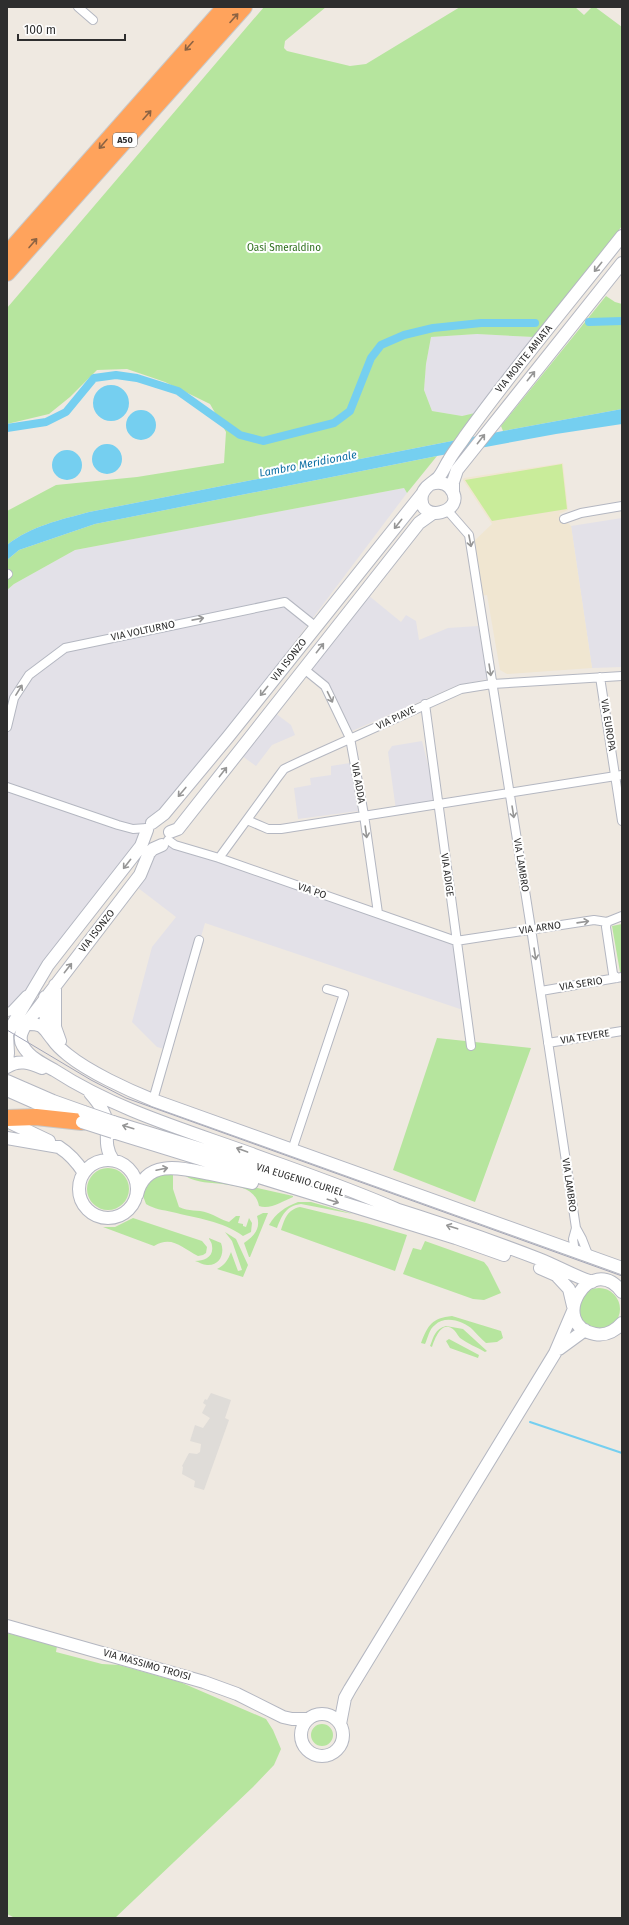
<svg xmlns="http://www.w3.org/2000/svg" width="629" height="1925" viewBox="0 0 629 1925" font-family="'Fira Sans',sans-serif">
  <rect width="100%" height="100%" fill="#efe9e1"/>
  <path fill="#e3e1e8" d="M477,334L534,337L475,413L462,416L432,411L424,390L426,364L431,337Z
    M404,488L407,493L39,981L7,1012V590L14,584L75,550Z
    M622,518V667L592,668L571,526Z
    M368,595L401,622L406,615L416,621L419,640L448,628L478,626L488,679L458,685L352,731L329,684L311,668Z
    M271,710L291,725L295,735L272,745L256,766L238,753Z
    M422,741L438,804L396,810L388,752L392,746Z
    M350,763L358,811L298,819L294,788L311,785L310,778L331,775V766Z
    M164,844L456,941L466,1011L205,923L168,1050L157,1047L132,1022L152,947L176,917L133,884Z"/>
  <path fill="#f0e6d1" d="M563,463L568,510L559,514L571,526L592,668L507,674L500,670L487,595L481,596L473,542L492,524L463,480L464,478Z"/>
  <path fill="#b6e59e" d="M264,7H326L285,41L284,48L287,51L350,66L366,64L460,7H575L584,15L592,7H595L622,27V226L534,337L477,334L431,337L426,364L424,390L432,411L462,416L475,413L457,440L89,512C60,520 31,526 7,545V511L56,485L137,477L224,463L226,432L210,404L165,382L127,369L97,370L70,397L49,414L7,424V308Z
    M606,296L615,302L622,304V409L503,431L501,426Z
    M437,456L407,493L404,488L75,550L14,584L7,590V560L19,550L95,524Z
    M622,924V972H620L612,926Z
    M437,1038L531,1048L475,1202L393,1170Z
    M87 1189a21 21 0 1 1 42 0a21 21 0 1 1-42 0Z
    M163,1171L173,1174V1189L179,1207C189,1212 197,1209 208,1213C215,1215 221,1220 229,1222L236,1216H240L238,1223L243,1224V1226L246,1227L249,1218L252,1223L251,1232L243,1236C223,1221 196,1218 172,1212C163,1210 154,1209 146,1204L142,1193L147,1181Z
    M185,1172L293,1196V1197C283,1201 270,1210 259,1206C253,1174 200,1191 183,1174Z
    M298,1202H311L353,1214L301,1204C286,1206 282,1215 277,1228L269,1225C276,1213 285,1207 298,1202Z
    M300,1207L366,1223L407,1235L395,1271L281,1230C285,1218 287,1210 300,1207Z
    M263,1213H268L250,1257H249L244,1243C254,1236 261,1229 257,1216Z
    M133,1218L202,1241L207,1247L206,1253L203,1255L198,1256C182,1248 172,1235 154,1246L103,1227H115Z
    M225,1232L236,1239L248,1265L243,1277L217,1269C225,1265 228,1260 231,1252L238,1271L242,1270L232,1241Z
    M209,1238L221,1243C225,1253 220,1266 207,1265C203,1265 199,1262 195,1261C204,1261 214,1257 212,1246C212,1242 209,1240 209,1238Z
    M425,1241L484,1262L488,1267L501,1293L484,1300L473,1299L403,1274L413,1248L421,1250Z
    M578 1309a21 21 0 1 1 42 0a21 21 0 1 1-42 0Z
    M452,1316L501,1331L503,1338L497,1342L486,1343C481,1339 477,1334 473,1330C464,1321 445,1315 435,1325C429,1329 428,1338 425,1344L421,1343C428,1325 432,1318 452,1316Z
    M446,1326L463,1329L487,1351L485,1352C477,1347 468,1344 460,1338C458,1336 457,1333 454,1330C442,1319 435,1338 432,1347L430,1346C434,1336 435,1329 446,1326Z
    M449,1339L479,1355L478,1358L450,1348L446,1341Z
    M7,1633L57,1646L56,1652L102,1664L119,1665L180,1682L266,1719L273,1730L281,1749L274,1765L253,1787L115,1918H15L7,1914Z
    M311 1735a11 11 0 1 1 22 0a11 11 0 1 1-22 0Z"/>
  <path fill="#c9ec9a" d="M562,464L567,509L492,521L465,480Z"/>
  <path fill="#dfdcd8" d="M211,1393L231,1400L225,1418L229,1420L204,1490L194,1487L195,1481L182,1474L183,1467L182,1466L189,1453L197,1454L200,1452L201,1444L190,1441L195,1425L203,1428L210,1418L202,1413L206,1405L203,1403L205,1399L207,1400Z"/>
  <path fill="#75cff0" d="M93 403a18 18 0 1 1 36 0a18 18 0 1 1-36 0Z
    M622,409V424L556,434L437,456L95,524L19,550L7,560V545C31,526 60,520 89,512L503,431Z
    M126 425a15 15 0 1 1 30 0a15 15 0 1 1-30 0Z
    M92 459a15 15 0 1 1 30 0a15 15 0 1 1-30 0Z
    M52 465a15 15 0 1 1 30 0a15 15 0 1 1-30 0Z"/>
  <g fill="none" stroke-linecap="round" stroke-linejoin="round">
    <path stroke="#75cff0" stroke-width="2" d="M530,1422L622,1453"/>
    <path stroke="#75cff0" stroke-width="8" d="M589,322L622,321
      M7,428L46,422L66,412L94,378L116,375L137,378L178,391L240,435L263,441L334,423L350,411L371,358L381,345L404,335L433,328L481,323H535"/>
    <defs>
      <path id="street" d="M78,7L93,20
        M448,511L469,535L532,935L576,1228L573,1239L575,1252
        M564,519L581,513L622,506
        M7,575L8,574
        M304,669L325,686L350,738L364,815L378,913
        M600,677L622,821
        M425,704L471,1046
        M7,727L14,698L29,675L65,648L285,602L315,626
        M7,787L118,825L133,829L147,828
        M247,820L268,829H281L622,775
        M168,840L175,845L219,858L456,941L594,920L607,922L622,916
        M219,858L278,777L284,769L303,760L461,689L492,684L622,676
        M607,922L606,927L613,974L617,978
        M541,991L622,977
        M7,1012L11,1011L26,995
        M548,1043L622,1031
        M153,1100L199,940
        M292,1150L344,994L327,989
        M576,1228L582,1239L589,1257"/>
      <path id="secondary" d="M431,484C438,482 445,482 450,488C470,512 416,526 422,495C424,487 432,483 438,478C443,472 445,466 449,460C454,451 461,443 466,435C515,367 570,302 622,236
        M453,492V482L457,470L622,263
        M152,823L164,814L228,737L422,494
        M170,832L178,829L419,523L433,513
        M162,845L153,849L149,853L140,875L130,888L26,1024C22,1031 18,1038 23,1046C29,1057 43,1064 54,1070C114,1109 182,1129 249,1153C298,1171 348,1188 396,1209
        M55,985V1027L60,1041
        M45,997L46,1028
        M26,1024C44,1023 43,1028 53,1040C57,1046 63,1051 68,1055C89,1072 128,1090 153,1100L622,1268
        M7,1034L48,965L141,846L147,830
        M7,1061L8,1053L7,1034
        M7,1067C19,1059 30,1063 42,1068
        M7,1081L53,1101L84,1112
        M7,1090L68,1117
        M90,1093C98,1102 107,1114 107,1126C107,1138 105,1149 113,1160
        M7,1121L49,1141
        M113,1122L299,1179
        M113,1132L456,1238L504,1255
        M7,1138L59,1147C70,1154 77,1162 84,1173
        M79 1189a29 29 0 1 1 58 0a29 29 0 1 1-58 0Z
        M137,1195C145,1158 182,1168 210,1174C224,1177 238,1180 252,1183
        M389,1207C440,1223 490,1240 539,1259C557,1266 573,1276 592,1282
        M540,1268L556,1275L569,1289L573,1306
        M622,1292C590,1250 547,1325 595,1334C606,1336 615,1331 622,1323
        M559,1349L585,1330
        M7,1626L204,1682L237,1694L283,1717L292,1719H307
        M301 1735a21 21 0 1 1 42 0a21 21 0 1 1-42 0Z
        M340,1724L345,1698L350,1689L555,1353L573,1311"/>
      <path id="highway" d="M7,254L225,7
        M7,273L244,7
        M7,1118L36,1117L82,1122"/>
    </defs>
    <use href="#street" stroke="#b4b7c1" stroke-width="10"/>
    <use href="#secondary" stroke="#b4b7c1" stroke-width="14"/>
    <use href="#highway" stroke="#c9c9c9" stroke-width="18"/>
    <use href="#street" stroke="#fff" stroke-width="8"/>
    <use href="#secondary" stroke="#fff" stroke-width="12"/>
    <use href="#highway" stroke="#ffa35c" stroke-width="16"/>
    <path stroke="#a3a6b8" stroke-width="1" d="M7,1030L91,1080L126,1098L622,1276"/>
    <defs>
      <path id="secondary-bridge" d="M84,1112L113,1122
        M82,1122L113,1132"/>
    </defs>
    <use href="#secondary-bridge" stroke="#b4b7c1" stroke-width="14" stroke-linecap="butt"/>
    <use href="#secondary-bridge" stroke="#fff" stroke-width="12"/>
  </g>
  <defs><path id="oneway-shaft" d="M-6 0H5M1.5-3L5.5 0L1.5 3" fill="none" stroke-width="1.6" stroke-linecap="round" stroke-linejoin="round"/></defs>
  <g stroke="#8c6343">
    <use href="#oneway-shaft" transform="translate(234 18) rotate(-48)"/>
    <use href="#oneway-shaft" transform="translate(189 46) rotate(132)"/>
    <use href="#oneway-shaft" transform="translate(147 115) rotate(-48)"/>
    <use href="#oneway-shaft" transform="translate(103 144) rotate(131)"/>
    <use href="#oneway-shaft" transform="translate(33 243) rotate(-49)"/>
  </g>
  <g stroke="#969696">
    <use href="#oneway-shaft" transform="translate(598 267) rotate(129)"/>
    <use href="#oneway-shaft" transform="translate(531 376) rotate(-51)"/>
    <use href="#oneway-shaft" transform="translate(481 439) rotate(-52)"/>
    <use href="#oneway-shaft" transform="translate(398 524) rotate(129)"/>
    <use href="#oneway-shaft" transform="translate(470 541) rotate(79)"/>
    <use href="#oneway-shaft" transform="translate(198 619) rotate(-11)"/>
    <use href="#oneway-shaft" transform="translate(320 648) rotate(-52)"/>
    <use href="#oneway-shaft" transform="translate(490 670) rotate(81)"/>
    <use href="#oneway-shaft" transform="translate(19 690) rotate(-58)"/>
    <use href="#oneway-shaft" transform="translate(264 691) rotate(129)"/>
    <use href="#oneway-shaft" transform="translate(330 697) rotate(64)"/>
    <use href="#oneway-shaft" transform="translate(223 772) rotate(-52)"/>
    <use href="#oneway-shaft" transform="translate(182 792) rotate(130)"/>
    <use href="#oneway-shaft" transform="translate(513 812) rotate(81)"/>
    <use href="#oneway-shaft" transform="translate(366 832) rotate(82)"/>
    <use href="#oneway-shaft" transform="translate(127 864) rotate(128)"/>
    <use href="#oneway-shaft" transform="translate(583 922) rotate(-8)"/>
    <use href="#oneway-shaft" transform="translate(535 954) rotate(81)"/>
    <use href="#oneway-shaft" transform="translate(68 968) rotate(-52)"/>
    <use href="#oneway-shaft" transform="translate(128 1127) rotate(-163)"/>
    <use href="#oneway-shaft" transform="translate(242 1150) rotate(-160)"/>
    <use href="#oneway-shaft" transform="translate(162 1169) rotate(-12)"/>
    <use href="#oneway-shaft" transform="translate(333 1201) rotate(18)"/>
    <use href="#oneway-shaft" transform="translate(452 1227) rotate(-162)"/>
  </g>
  <g text-anchor="middle" dominant-baseline="central" stroke-width="4" stroke-linejoin="round" paint-order="stroke">
    <rect fill="#fff" stroke="#6d6d6d" stroke-width="1" x="113" y="133" width="24" height="14" rx="3"/>
    <g font-size="9" font-weight="bold" fill="#2e2e2e">
      <text x="125" y="140">A50</text>
    </g>
    <g font-size="10" fill="#2c6e1b" stroke="#fff">
      <text x="284" y="248">Oasi Smeraldino</text>
    </g>
    <g font-size="10" fill="#2e2e2e" stroke="#fff">
      <text transform="translate(524 359) rotate(-51)">VIA MONTE AMIATA</text>
      <text transform="translate(143 631) rotate(-12)">VIA VOLTURNO</text>
      <text transform="translate(289 660) rotate(-52)">VIA ISONZO</text>
      <text transform="translate(396 718) rotate(-25)">VIA PIAVE</text>
      <text transform="translate(608 725) rotate(81)">VIA EUROPA</text>
      <text transform="translate(358 783) rotate(80)">VIA ADDA</text>
      <text transform="translate(521 865) rotate(81)">VIA LAMBRO</text>
      <text transform="translate(447 875) rotate(82)">VIA ADIGE</text>
      <text transform="translate(312 891) rotate(19)">VIA PO</text>
      <text transform="translate(540 928) rotate(-8)">VIA ARNO</text>
      <text transform="translate(97 931) rotate(-52)">VIA ISONZO</text>
      <text transform="translate(581 984) rotate(-9)">VIA SERIO</text>
      <text transform="translate(585 1037) rotate(-9)">VIA TEVERE</text>
      <text transform="translate(300 1180) rotate(17)">VIA EUGENIO CURIEL</text>
      <text transform="translate(569 1185) rotate(82)">VIA LAMBRO</text>
      <text transform="translate(147 1665) rotate(16)">VIA MASSIMO TROISI</text>
    </g>
    <g font-size="11" font-style="italic" fill="#0d6fa3" stroke="#fff">
      <text transform="translate(308 464) rotate(-11)">Lambro Meridionale</text>
    </g>
  </g>
  <rect width="629" height="1925" fill="none" stroke="#2e2e2e" stroke-width="16"/>
  <path d="M18 34v6h107v-6" fill="none" stroke="#2e2e2e" stroke-width="2"/>
  <text x="24" y="34" font-size="12" fill="#2e2e2e" stroke="#ffffff" stroke-width="3" paint-order="stroke">100 m</text>
</svg>
